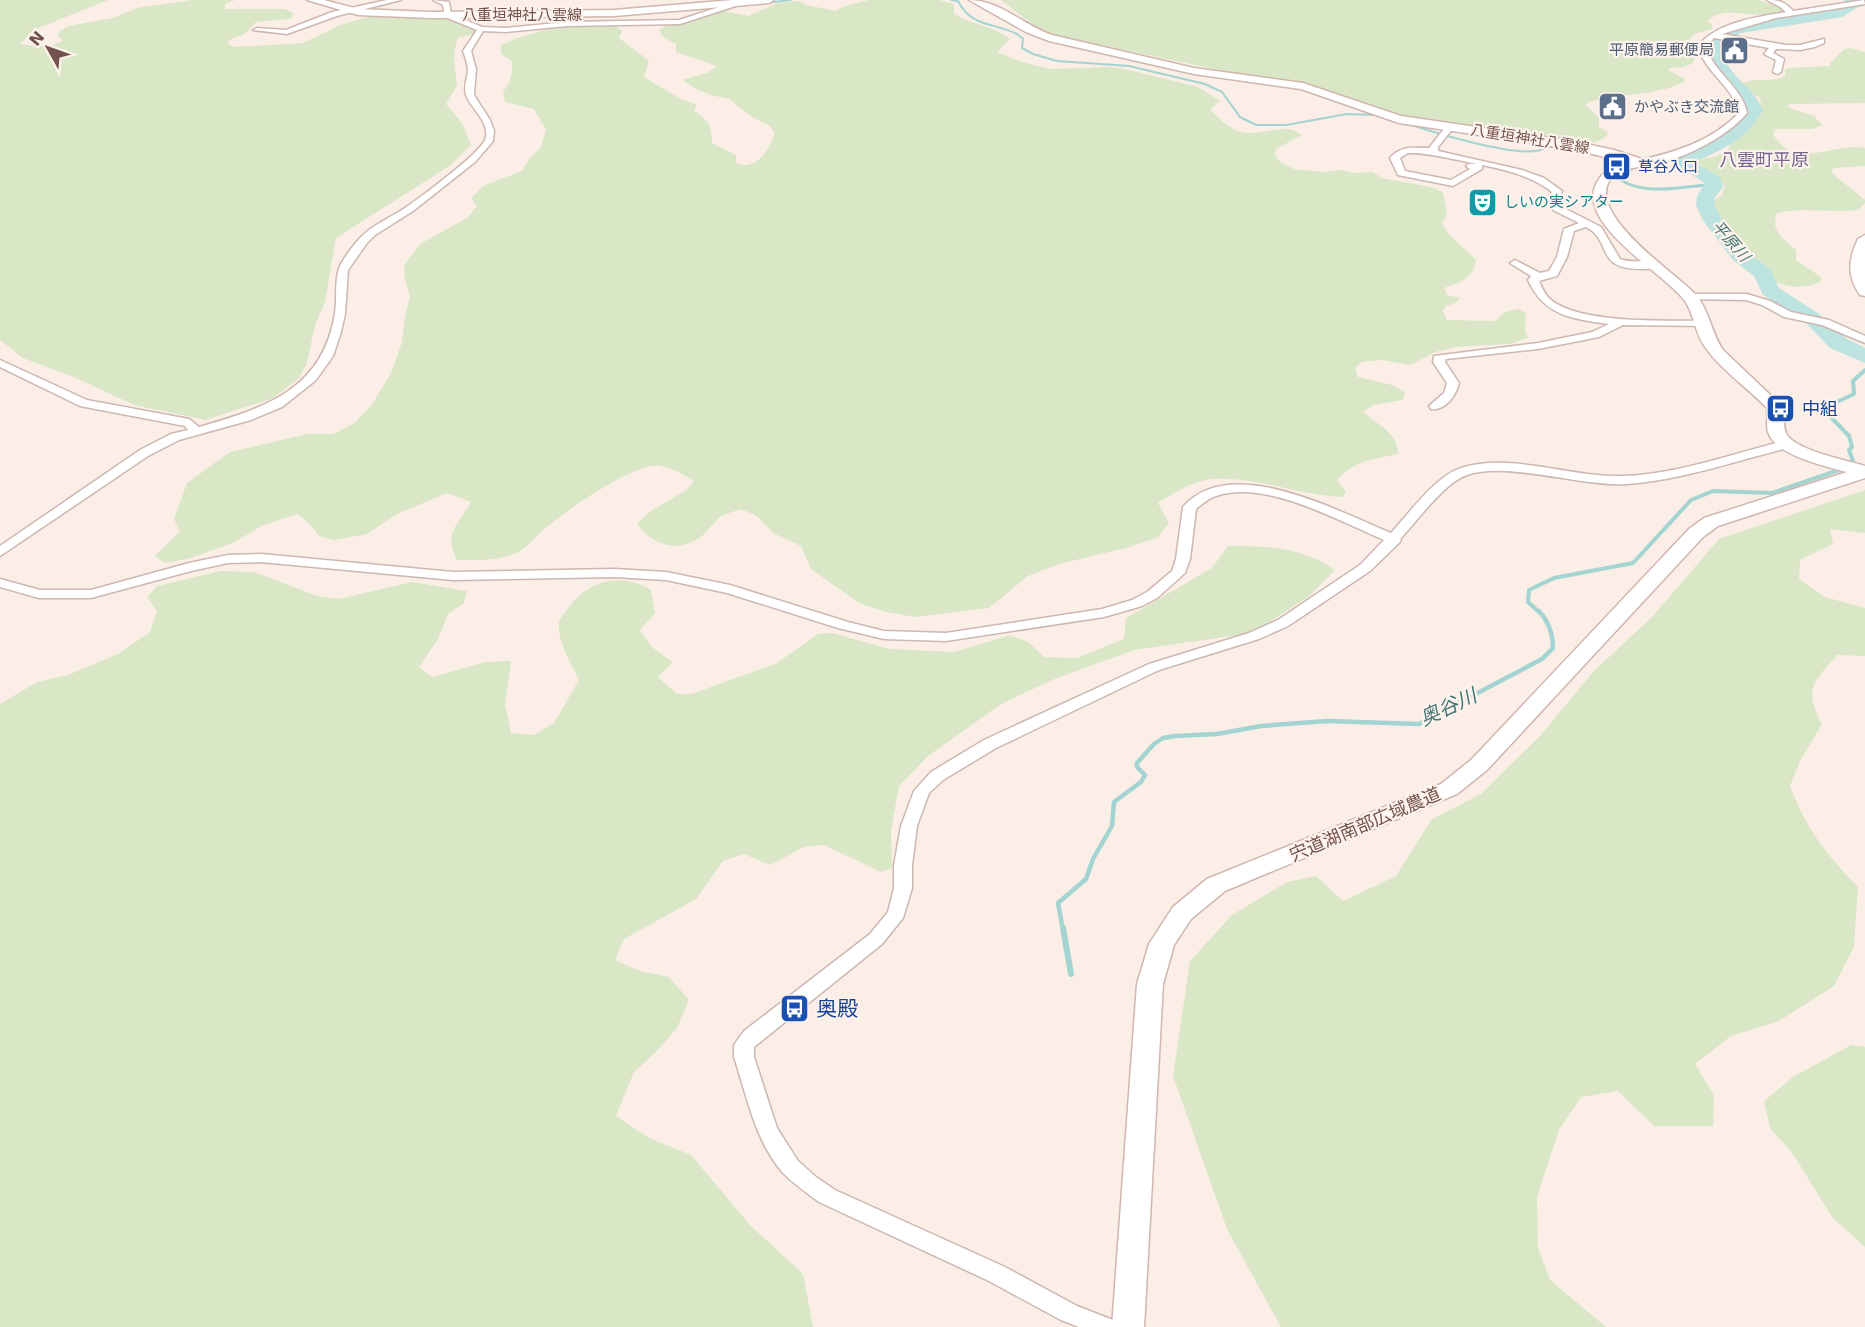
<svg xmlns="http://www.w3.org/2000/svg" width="1865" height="1327" viewBox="0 0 1865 1327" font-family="'DejaVu Sans','Noto Sans JP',sans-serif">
  <rect width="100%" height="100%" fill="#faeee6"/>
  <path fill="#dae7c6" d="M0,0H108L31,31L21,44C34,47 52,48 64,40L58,37L59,32L68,26L113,18L137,8L192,0H235L225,4V9H285L293,13L292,17L289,19L256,22L245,34L229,40L228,44L235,47L303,43L340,25L371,16L439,17L452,19L476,28L474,34L458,38C451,55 456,69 457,86L446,104L462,123L471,145L451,165L336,238L325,302L315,325L307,363L299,378L273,398L206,420L134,405L76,378L23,358L0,340Z
    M869,0H939L954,4V14C972,25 994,26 1010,39L997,52L1022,62L1050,69L1107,67L1125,69L1198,87L1220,101L1210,109C1219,119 1228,128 1241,132C1262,137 1283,121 1302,135L1276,149L1275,154L1279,161L1294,169L1322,172L1341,170L1354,173L1373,172L1382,178L1430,187L1443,192L1447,214L1442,223C1448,239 1464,246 1476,260C1473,279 1461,282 1444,288L1447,295L1460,298L1456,303L1446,306L1443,311L1447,320L1495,321L1505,312L1519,309L1526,314L1525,331L1528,338L1509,344L1456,347L1435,352L1410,365L1382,360L1362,362L1355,368L1358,377L1392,385L1405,392L1403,400L1374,405L1363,412C1377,425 1399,433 1398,454C1373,459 1354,461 1337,480L1346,492L1343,497C1300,496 1257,476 1213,479C1194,480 1174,493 1158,503L1169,523L1158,537L1130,547L1059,564L1028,576L989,608L915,617L886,612L859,603L811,569L801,546L773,533L757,516L741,509C734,512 725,513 719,518C713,523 709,530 703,535C680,554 653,546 637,524L651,511L688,489L694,481C684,475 672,468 660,466C633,463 566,511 544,529C536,536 527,549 516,553C497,561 478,560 457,560C443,532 458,526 471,502L447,493L395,515L367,534L334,540L319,536L309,523L297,514L261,526L235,542L191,558L165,563L155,556L180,531L174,519L187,483L230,452L307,434H333L355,423L373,403L392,371L402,342L405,317L410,296L405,280L404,265L420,244L467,218L477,206L471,198L483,186L522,171L531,157L541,147L546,130L534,109L505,102L503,92C511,81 513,74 512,61L501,54V45C524,34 601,11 622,31L619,38L649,61L644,77L679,98L697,105L694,111C709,121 712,125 712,143L736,155V163C756,172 770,149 775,133L769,125L752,117L729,99L711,95L694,88L683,80L709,72L717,66L676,52V44L664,38L659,30L666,25L687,23L723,11L748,16L778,3L800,1L806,5L836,11L845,6Z
    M1001,0H1759L1782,8L1781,12C1775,13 1769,15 1762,15C1744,16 1721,6 1707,22L1712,24V29L1694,34L1688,41H1677L1691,47L1695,57L1693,63L1684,67L1669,68L1668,70L1686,80C1662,98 1596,93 1586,105L1599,118V127L1608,132L1607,136L1596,142L1574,143L1473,126L1403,117L1302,83L1224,71L1066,38L1041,31Z
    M1851,48L1865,52V103L1790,104L1787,107L1814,116L1822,125L1813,129H1776L1773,134C1794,172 1832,142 1865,148V166L1834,168L1831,170L1834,175L1865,200V203L1858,210C1831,213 1804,207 1777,213C1770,231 1783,239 1796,250V260L1821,277V281C1807,289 1790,288 1776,282C1768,279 1766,271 1760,266C1737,247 1711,240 1698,211L1722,195L1725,186C1712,174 1690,176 1674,166V160L1709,158L1728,152C1733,126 1767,129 1760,98L1743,89L1742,84C1756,76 1772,84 1785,76V70L1788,68L1830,66V63L1844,49Z
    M1865,490V533L1830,529L1833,544L1800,560L1799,579L1825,597L1865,608V656L1837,655C1813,683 1803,689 1822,724L1800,761L1790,786C1807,830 1825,853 1858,887L1854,947L1834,986L1779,1021L1731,1036L1695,1064L1714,1095L1713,1126H1654L1618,1091L1581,1097L1559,1130L1537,1197L1538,1248L1550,1280L1606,1327H1281L1227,1229L1173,1076L1190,961L1232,915L1287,882L1316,876L1343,901L1396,876L1432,819L1481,794L1540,736L1593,672L1652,617L1719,539Z
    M1228,546C1266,546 1303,547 1335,570L1308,597L1252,633L1134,650L1052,680L1001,704L928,756L899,786L891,831L892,868L881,872L824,845L804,847L770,865L744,854L723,861L696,899L624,939L615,960L640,971L669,977L689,1000L677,1028L655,1053L634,1072L616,1116L649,1138L691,1155L750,1225L803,1274L813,1327H0V704L37,682L68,675L118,654L150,632L157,611L147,597L157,586L221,571L254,572L317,596L339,599L412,582L467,591L464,603L448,614L438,639L419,667L432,677L486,662L511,661L505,704L511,733L534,735L554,723L579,680C571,664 557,641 559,622C560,617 566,612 569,607C589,580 621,572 651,590L655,613L640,630L653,648L673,662L658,677L677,694H692L777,663L818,634L832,633L890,649L954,652L1010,635L1028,642L1044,657L1077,658L1124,639L1126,618L1212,568Z
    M1851,1045L1865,1047V1247L1832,1217L1793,1154L1770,1128L1764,1101L1793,1077Z"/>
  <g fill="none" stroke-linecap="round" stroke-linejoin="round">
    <path stroke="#a3d4d1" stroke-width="2" d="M951,0L958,1C972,28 993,22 1017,34L1023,39L1022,48L1033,54L1057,61L1129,66L1205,84L1222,92L1240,117L1256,125H1286L1347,114L1377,115
      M765,3L791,0
      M556,16H601
      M1406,123C1429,131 1530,163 1546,147H1560"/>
    <path stroke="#a3d4d1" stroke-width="3" d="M1628,165L1632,169L1619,178C1640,197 1688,186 1715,184"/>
    <path stroke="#a3d4d1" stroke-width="4" d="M1854,464L1849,450L1852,447L1849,436L1826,412L1828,406L1854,394L1853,381L1865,370
      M1540,613L1528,602L1529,590L1554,578L1633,563L1691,500L1713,491L1772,493L1842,469"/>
    <path stroke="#a3d4d1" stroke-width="4.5" d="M1063,930L1058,903L1086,879L1093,859L1112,826L1114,802L1141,782L1145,775L1137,767V763L1154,744L1163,738L1175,736L1217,734L1261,726L1327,721L1419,724L1542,659L1553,648C1553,633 1549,622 1539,611"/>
    <path stroke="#a3d4d1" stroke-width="6" d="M1063,928L1071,974"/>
    <path fill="#bce3e0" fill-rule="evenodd" d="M1844,0H1858L1860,6L1842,17L1741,33L1722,43C1720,72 1753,85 1763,110C1750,137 1720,152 1693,162L1720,177L1723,187L1715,197L1714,205L1723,221L1747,252L1770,269L1779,288L1819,314L1846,338L1865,348V363L1830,348L1805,322L1763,295L1754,276L1733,260L1705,223L1696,205L1697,196L1705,183L1674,164L1679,155C1702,146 1735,133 1747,110C1738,88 1695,65 1710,38L1737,25L1833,10L1846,4Z"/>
    <defs>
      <path id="street" d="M387,0H401L337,16L287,34L253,30L257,28L286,30L332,12Z
        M433,0L449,2L451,14L482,27L506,28L567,22L679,20L741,0L748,2L680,24L567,26L506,32L483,31L471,51L476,69L474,95L490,120L494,131L493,141L475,162L413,211L375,235L367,243L348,270L345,314L341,332L333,356L316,380L282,407L251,420L179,440L148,456L0,556V546L140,450L171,434L188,430L185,426L80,406L0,367V360L87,400L189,419L199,427C265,408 323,390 335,313C337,300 335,285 338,272C340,262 353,246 360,238C372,225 390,218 405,208C421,197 478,155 485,140C492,124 471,109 466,95C463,86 468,78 468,69C467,63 465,56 463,51L477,30L445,17L443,5Z
        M1767,0C1779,0 1785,2 1793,11L1864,0L1865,4L1776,18L1722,34L1786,45H1800L1824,39V43L1815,47L1800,50L1776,49L1773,53L1784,59L1781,72L1777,74L1773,72L1776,60L1764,54L1769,48L1714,38L1706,46C1713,73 1742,86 1747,113C1727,138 1669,168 1637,165V161C1676,152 1710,142 1739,113C1733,86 1705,73 1698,46C1718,22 1756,17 1786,12L1780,7Z
        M1447,125L1454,127L1438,147V151L1522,170L1544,178L1562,191L1558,201L1560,206L1601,227L1620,259C1632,264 1650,258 1659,265C1654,269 1648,269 1641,269C1594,269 1613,241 1586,227L1574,231L1567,257L1557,276L1539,281C1542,288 1545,295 1551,300C1581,324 1663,320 1701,321L1707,324L1705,326L1623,325L1599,337L1538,349L1446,359L1445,362L1459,383C1456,396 1445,411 1431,409L1429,406L1444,393L1447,383L1433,362L1434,356L1538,343L1592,332L1609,324C1573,319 1544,316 1528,280L1531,276L1510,263L1515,260L1540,273L1549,271L1557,257L1564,229L1579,223L1553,210L1548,201L1552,192C1532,176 1506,170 1482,165V169L1453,186L1398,175L1390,158C1401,145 1414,148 1429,148ZM1408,153C1427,152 1457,160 1477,164H1468L1466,166L1470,169L1451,180L1405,171L1400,158Z
        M1690,294H1747L1770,301L1791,312L1829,320L1865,336V343L1822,325L1784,317L1762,305L1746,300L1686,299L1685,297Z
        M1788,440L1794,444L1792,447C1738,460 1683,480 1627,484C1580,487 1508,461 1467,475C1445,482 1418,520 1401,538L1400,542L1370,571L1288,626L1259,639L1159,670L996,748L943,780L929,793L917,826L912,865V888L903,918L882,944L754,1047V1057L777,1128L798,1161L816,1177L835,1190L1005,1267L1077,1306L1113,1320L1116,1327H1079L1061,1320L989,1281L819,1202C807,1193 794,1184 783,1173C755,1141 747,1096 734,1057V1045L744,1031L870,934L888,912L894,888V865L901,826L914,791L931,772L984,740L1149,664L1249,633L1278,620L1360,565L1384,540C1339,521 1265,479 1216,496C1209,498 1202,504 1196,509L1190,559L1185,573L1157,598L1142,606L1104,617L946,641L884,639L838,628L727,593L666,580L614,577L453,580L261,562L228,563L191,571L91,598H39L0,587V579L40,590H91L189,563L228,555L261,554L453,572L614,569L666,572L730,585L848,622L884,631L946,633L1102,609L1132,600L1147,592L1172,571L1176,559L1183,507C1230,452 1339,512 1391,533C1409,513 1436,476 1461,468C1510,452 1572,478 1624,476C1679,474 1734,453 1788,440Z"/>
      <path id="secondary" d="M307,0H324L358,9L431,12L614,10L733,0H774L769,3L614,16L431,18L358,15Z
        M969,0C1000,0 1023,25 1052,35L1194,68L1303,83L1401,116L1572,141L1614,150L1645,160L1646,163L1645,166C1635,168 1622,168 1614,175C1578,209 1674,272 1694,293C1709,308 1711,333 1723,350L1783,407C1785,415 1782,427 1787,435C1798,451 1846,460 1865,466V478L1718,526L1703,537L1487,770L1457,794L1225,891L1191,919L1174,945L1163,984L1144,1327H1112L1137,984L1149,944L1173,907L1207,879L1441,784L1471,760L1689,529L1704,518L1847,472C1826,466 1776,456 1768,432C1766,425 1768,416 1767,408C1747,387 1722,371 1705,347C1695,333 1694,314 1685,301C1665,273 1569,221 1599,179C1606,168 1613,165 1625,162L1572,149L1399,123L1301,89L1194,74L1049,41L1026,32Z
        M1865,235V296L1860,295C1847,276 1848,260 1858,239Z"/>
    </defs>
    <use href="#street" stroke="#cdb7b0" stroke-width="3"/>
    <use href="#secondary" stroke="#d0b6ae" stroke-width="3"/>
    <use href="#street" fill="#fff" fill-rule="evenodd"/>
    <use href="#secondary" fill="#fff" fill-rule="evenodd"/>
  </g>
  <defs>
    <symbol id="civic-square" viewBox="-11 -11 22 22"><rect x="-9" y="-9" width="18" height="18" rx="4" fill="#5c6f8a" stroke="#fef3ec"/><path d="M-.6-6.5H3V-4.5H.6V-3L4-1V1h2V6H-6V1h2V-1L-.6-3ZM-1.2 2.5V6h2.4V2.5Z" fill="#fff"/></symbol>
    <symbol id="bus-square" viewBox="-11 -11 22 22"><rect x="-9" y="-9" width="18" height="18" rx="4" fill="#1a4fb4" stroke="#fef3ec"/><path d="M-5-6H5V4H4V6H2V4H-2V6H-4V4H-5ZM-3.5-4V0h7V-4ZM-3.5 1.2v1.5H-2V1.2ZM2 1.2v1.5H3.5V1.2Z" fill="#fff"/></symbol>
    <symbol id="theatre-square" viewBox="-11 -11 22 22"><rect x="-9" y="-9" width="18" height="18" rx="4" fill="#0f9aa8" stroke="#fef3ec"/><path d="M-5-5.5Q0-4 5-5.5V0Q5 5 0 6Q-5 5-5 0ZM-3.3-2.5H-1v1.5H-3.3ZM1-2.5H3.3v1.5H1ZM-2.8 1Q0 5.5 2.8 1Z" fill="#fff"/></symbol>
  </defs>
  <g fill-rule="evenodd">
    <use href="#civic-square" x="1718" y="34" width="33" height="33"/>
    <use href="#civic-square" x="1596" y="90" width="33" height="33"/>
    <use href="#bus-square" x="1600" y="150" width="33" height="33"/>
    <use href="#theatre-square" x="1466" y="186" width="33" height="33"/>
    <use href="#bus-square" x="1764" y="392" width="33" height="33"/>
    <use href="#bus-square" x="778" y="992" width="33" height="33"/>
  </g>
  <g text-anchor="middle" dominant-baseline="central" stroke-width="4.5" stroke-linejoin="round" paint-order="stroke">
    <g font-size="15" fill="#72524d" stroke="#fef3ec">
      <text x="522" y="15">八重垣神社八雲線</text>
      <text transform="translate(1530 139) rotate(9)">八重垣神社八雲線</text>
    </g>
    <g font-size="15" fill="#4e5e75" stroke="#fef3ec" text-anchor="end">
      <text x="1714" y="50">平原簡易郵便局</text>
      <text x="1634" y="107" text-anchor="start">かやぶき交流館</text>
    </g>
    <g font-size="15" fill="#164399" stroke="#fef3ec" text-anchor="start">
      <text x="1638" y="167">草谷入口</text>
    </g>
    <g font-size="15" fill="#0d838f" stroke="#fef3ec" text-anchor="start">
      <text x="1504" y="202">しいの実シアター</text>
    </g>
    <g font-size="16" font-style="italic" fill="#427673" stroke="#fef3ec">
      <text transform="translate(1731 241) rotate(49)">平原川</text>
    </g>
    <g font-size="18" fill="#78658e" stroke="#fef3ec">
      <text x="1764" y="159">八雲町平原</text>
    </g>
    <g font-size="18" fill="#164399" stroke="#fef3ec" text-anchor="start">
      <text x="1802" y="408">中組</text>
    </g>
    <g font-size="18" fill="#72524d" stroke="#fef3ec">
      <text transform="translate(1365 824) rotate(-23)">宍道湖南部広域農道</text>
    </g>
    <g font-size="20" font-style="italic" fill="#427673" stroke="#fef3ec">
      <text transform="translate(1448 707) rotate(-25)">奥谷川</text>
    </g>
    <g font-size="21" fill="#164399" stroke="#fef3ec" text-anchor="start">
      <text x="816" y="1009">奥殿</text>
    </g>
  </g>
  <g transform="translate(48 48) rotate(310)" stroke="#fef3ec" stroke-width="4.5" paint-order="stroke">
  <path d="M0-4.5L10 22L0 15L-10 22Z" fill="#72524d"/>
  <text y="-9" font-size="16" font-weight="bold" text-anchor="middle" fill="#72524d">N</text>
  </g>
</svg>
